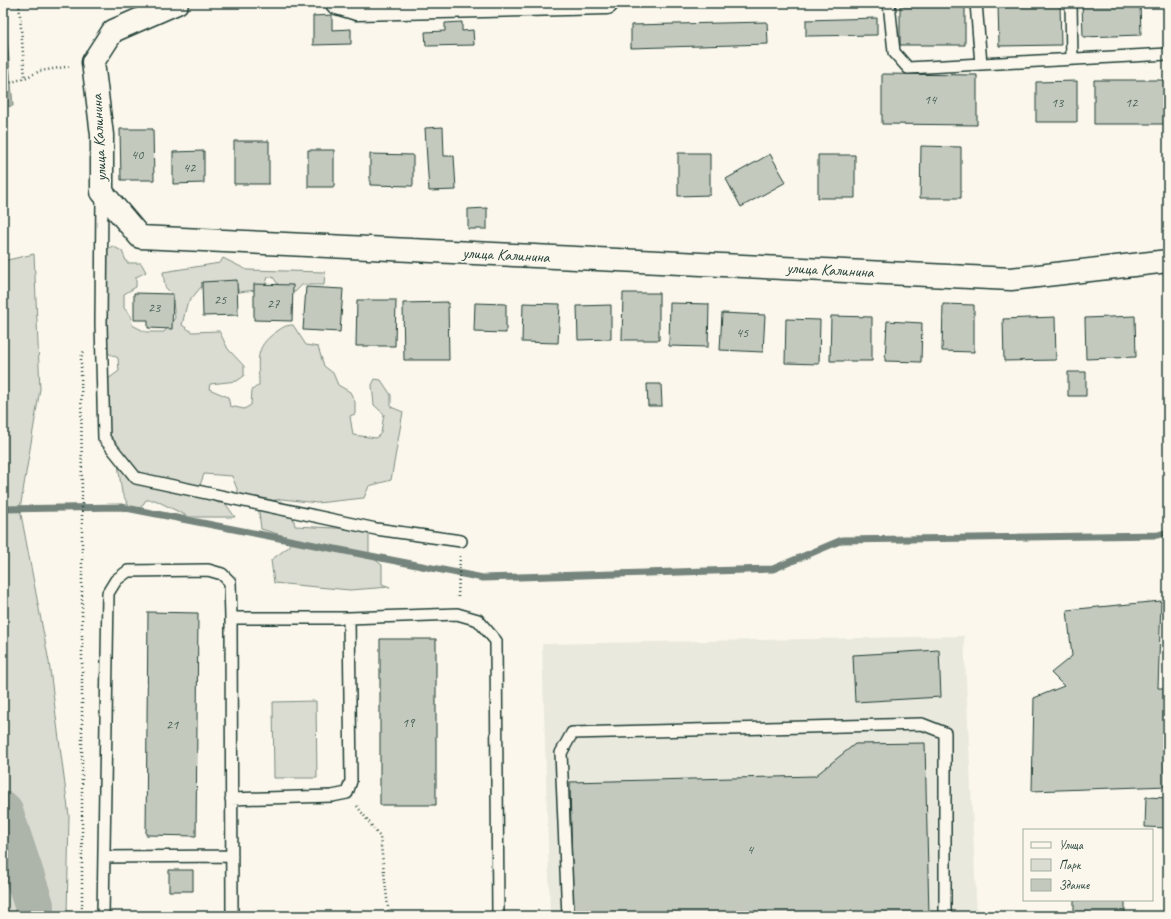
<svg xmlns="http://www.w3.org/2000/svg" width="1171" height="919" viewBox="0 0 1171 919" font-family="Caveat,sans-serif">
  <rect width="100%" height="100%" fill="#fbf7ec"/>
  <filter id="ink" filterUnits="userSpaceOnUse"><feTurbulence type="fractalNoise" baseFrequency=".025" numOctaves="2"/><feDisplacementMap in="SourceGraphic" scale="8" xChannelSelector="R" yChannelSelector="G"/><feConvolveMatrix kernelMatrix="1 2 1 2 8 2 1 2 1" color-interpolation-filters="sRGB"/></filter>
  <g filter="url(#ink)">
    <path fill="#eae9de" d="M964,636L977,916H550L542,644Z"/>
    <path fill="#dbdcd1" stroke="#7d8c82" d="M112,246L122,251L127,263H141L146,272L136,277V287L124,294V308L131,316L132,325L146,332H164L175,318L172,294L165,287L163,272L220,263L223,258L247,270L325,272L324,285H302L295,292H283L273,277H268L264,289L239,292L235,282H213L201,287L187,304L182,325L192,332L219,331L228,349L244,366V376L237,381L210,384L209,389L228,397L230,406L244,409L251,405L252,390L259,385C259,361 253,348 276,332C282,328 285,325 293,325L306,345L318,347L324,366L333,373L338,385L350,392L355,402V414L350,416L353,435L376,438L381,433L384,414L374,405L372,385L375,379L381,380L391,395V407L403,412L391,480L369,486L364,498L317,503L282,499L270,501L269,507L293,517L295,526L355,529L369,524V555L382,565V584L390,587L350,590L274,583L271,560L290,546L288,537L261,529L259,512L247,495L239,494L232,476L204,474L199,488L218,503H225L235,517H189L155,500H146L139,510H131L122,493L115,443L105,438L100,385L119,371L118,358L106,352L103,253Z
      M34,254L40,389L20,509L49,662L69,816L67,916H3V261Z
      M316,701L317,778H274L273,702Z"/>
    <path fill="#adb4aa" stroke="#74847b" d="M3,3H4L13,106L3,107Z"/>
    <g fill="none" stroke-linecap="round" stroke-linejoin="round">
      <path stroke="#74847b" stroke-width="7" d="M3,509L121,507L483,578L773,569L842,540L1158,535L1168,532"/>
      <path stroke="#adb4aa" stroke-width="40" d="M3,811L34,905V916"/>
    </g>
    <path fill="#c4c9be" stroke="#1f3d34" d="M1060,3L1061,45L999,46L998,4Z
      M1082,3H1140L1141,35L1083,37Z
      M900,6H965V45H900Z
      M332,15V30L351,29V44L313,45V16Z
      M877,18V35L806,36V20Z
      M462,22V31L473,30L474,45L426,46L425,32L445,31V23Z
      M767,22L768,44L631,48V25Z
      M882,74L977,75V125L882,124Z
      M1094,80H1168V124H1094Z
      M1077,81V122H1036V82Z
      M443,127L444,156H454L456,190L429,191L425,128Z
      M120,129H153L154,180H121Z
      M234,141H269V184H234Z
      M921,146L961,147V198H920Z
      M308,150H334V187H308Z
      M204,151V183L173,184V152Z
      M678,153H710V195L678,196Z
      M370,154L413,155V186L370,185Z
      M770,154L786,182L741,207L726,179Z
      M818,155H855V198H818Z
      M487,208V229H468V209Z
      M237,280L238,315L203,316L202,282Z
      M254,284L293,285L292,321L254,320Z
      M306,287L343,289L340,332L303,330Z
      M134,293L173,294L172,329L148,328V320H134Z
      M623,293H659V340H622Z
      M357,300H396L395,346H356Z
      M448,302L449,360H404L403,303Z
      M475,303L506,304V333L474,332Z
      M523,303L560,304L558,343L522,342Z
      M670,303L709,304L708,347L669,346Z
      M943,304L974,305V352L942,351Z
      M611,305V339L578,340L577,306Z
      M722,313L765,315L763,352L720,350Z
      M831,316L872,317V361H830Z
      M1135,316L1136,357L1086,359L1085,318Z
      M1055,317L1056,360L1004,361L1003,319Z
      M786,319L820,320L819,364L785,363Z
      M887,321L922,323L921,362L885,361Z
      M1068,372H1086V396H1068Z
      M647,384H661L662,406H648Z
      M1161,601L1158,688H1168V786L1032,791L1034,698L1064,686L1051,673L1072,656L1067,610Z
      M148,612L198,613L196,836L146,835Z
      M380,639H436V805H380Z
      M939,650L941,697L855,702L853,655Z
      M925,743L929,916H573L570,782L815,776L855,744Z
      M1146,797L1168,798V828L1145,827Z
      M169,870H193V891H169Z
      M1074,900H1125V916H1074Z"/>
    <g fill="none" stroke-linecap="round" stroke-linejoin="round">
      <defs>
        <path id="service" d="M889,3L894,52L908,68L1168,54
          M976,3L981,64
          M1071,3L1072,59
          M102,194L101,324L104,438L136,478L376,529L461,541
          M231,799L332,796L347,793L351,781L349,618
          M104,857L232,856
          M103,916L108,593L116,580L128,571L208,570L222,574L230,582L231,618
          M232,916L231,618H349L457,614L478,620L496,641L498,916
          M568,916L561,753L572,733L922,724L945,733V916"/>
        <path id="minor" d="M177,3L113,31L93,62L102,135V192L140,237L1011,279L1168,261
          M337,3L357,9L607,3"/>
      </defs>
      <use href="#service" stroke="#1f3d34" stroke-width="14"/>
      <use href="#minor" stroke="#1f3d34" stroke-width="25"/>
      <path stroke="#1f3d34" stroke-width="2.5" stroke-dasharray="1 3" stroke-linecap="butt" d="M19,3L25,78
        M3,85L25,78L40,71L72,66
        M458,597L460,556
        M357,806L380,837L389,916
        M82,916V508L81,357L84,351"/>
      <use href="#service" stroke="#fbf7ec" stroke-width="11"/>
      <use href="#minor" stroke="#fbf7ec" stroke-width="22"/>
    </g>
  </g>
  <g text-anchor="middle" dominant-baseline="central" stroke-width="3" stroke-linejoin="round" paint-order="stroke">
    <g font-size="14" fill="#486056">
      <text x="930" y="99">14</text>
      <text x="1057" y="102">13</text>
      <text x="1131" y="102">12</text>
      <text x="137" y="154">40</text>
      <text x="189" y="167">42</text>
      <text x="220" y="299">25</text>
      <text x="273" y="303">27</text>
      <text x="154" y="307">23</text>
      <text x="742" y="332">45</text>
      <text x="408" y="722">19</text>
      <text x="172" y="724">21</text>
      <text x="750" y="849">4</text>
    </g>
    <g font-size="16" fill="#1f3d34" stroke="#fbf7ec">
      <text transform="translate(99 138) rotate(-93)">улица Калинина</text>
      <text transform="translate(506 255) rotate(3)">улица Калинина</text>
      <text transform="translate(830 270) rotate(3)">улица Калинина</text>
    </g>
  </g>
  <rect width="1171" height="919" fill="none" stroke="#fbf7ec" stroke-width="16"/>
  <rect x="8" y="8" width="1155" height="903" fill="none" stroke="#1f3d34" stroke-width="1.5" filter="url(#ink)"/>
  <rect x="1023" y="829" width="130" height="72" fill="#fbf7ec" stroke="#a3ada2"/>
  <rect x="1031" y="842" width="20" height="6" fill="#fbf7ec" stroke="#a3ada2"/>
  <text x="1059" y="849" font-size="12" fill="#1f3d34">Улица</text>
  <rect x="1031" y="859" width="20" height="12" fill="#dbdcd1" stroke="#a3ada2"/>
  <text x="1059" y="869" font-size="12" fill="#1f3d34">Парк</text>
  <rect x="1031" y="879" width="20" height="12" fill="#c4c9be" stroke="#a3ada2"/>
  <text x="1059" y="889" font-size="12" fill="#1f3d34">Здание</text>
</svg>
